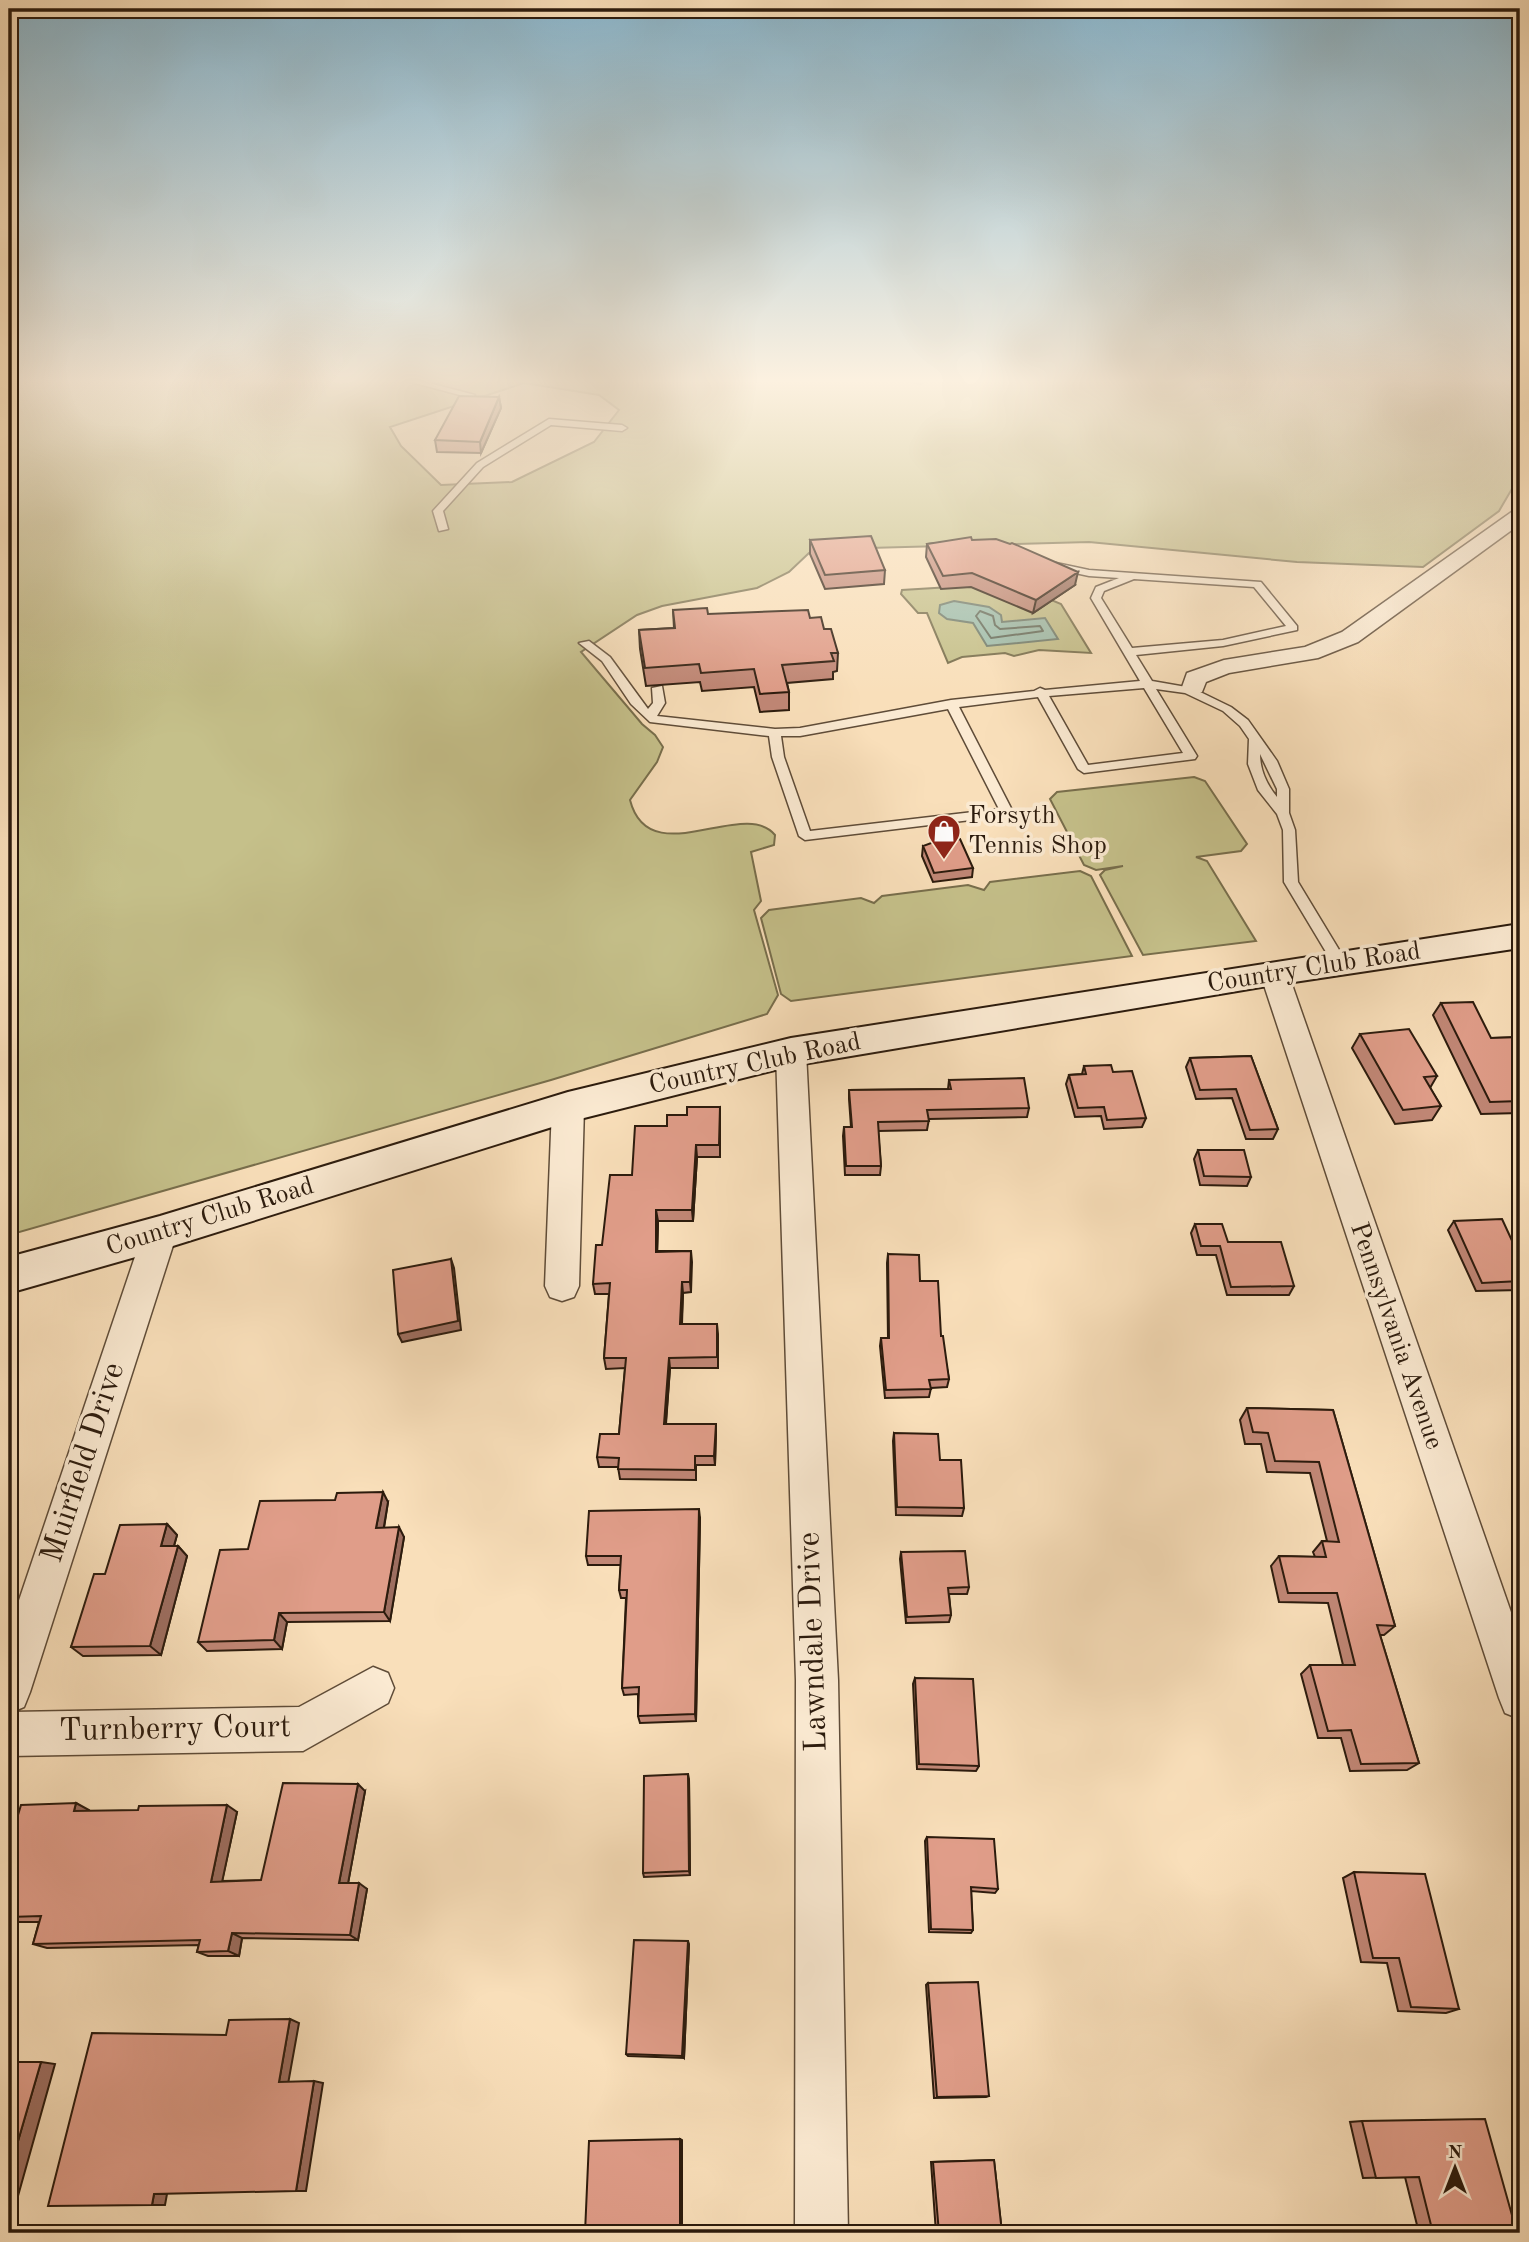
<svg xmlns="http://www.w3.org/2000/svg" width="1529" height="2242" viewBox="0 0 1529 2242" font-family="'Old Standard TT',serif">
  <rect width="100%" height="100%" fill="#f9dfba"/>
  <filter id="stains"><feTurbulence type="fractalNoise" baseFrequency=".00286" numOctaves="4"/><feColorMatrix values="0 0 0 0 .2 0 0 0 0 .09 0 0 0 0 .02 0 0 0 .5 -.17"/></filter>
  <radialGradient id="worn" r=".72"><stop offset=".6" stop-color="#630" stop-opacity="0"/><stop offset="1" stop-color="#630" stop-opacity=".3"/></radialGradient>
  <path fill="#c5c08a" stroke="#786e4c" stroke-width="2" fill-rule="evenodd" d="M9,379H1520V475L1499,511L1423,567L1297,562L1089,542L868,548L809,553L789,572L757,588L662,606L637,615L581,652L642,724L655,735L663,747L657,762L630,800C649,874 744,797 775,835L774,845L751,852L761,901L754,910L778,995L767,1014L551,1080L9,1235ZM524,383L599,395L619,410L594,442L512,482L441,485L401,446L390,427Z
    M984,585L1018,586L1061,604L1091,653L1039,650L1014,656L1005,653L962,657L948,663L927,613H918L901,594L902,590Z
    M1194,777L1205,781L1247,844L1241,851L1196,857L1207,861L1256,941L1143,955L1100,875L1105,870L1123,866L1096,870L1084,865L1050,799L1057,792Z
    M1080,871L1091,876L1132,956L791,1001L781,994L761,918L769,910L861,898L874,903L882,896L968,885L984,890L990,882Z"/>
  <path fill="#9ebdac" stroke="#707c6c" stroke-width="2" d="M954,601L989,607L1001,615L1002,622L1045,618L1058,639L987,646L973,623L947,619L939,613L940,605Z"/>
  <g fill="none" stroke-linecap="round" stroke-linejoin="round">
    <path stroke="#656c5c" stroke-width="2" d="M980,611L993,616L995,625L1000,629L1040,626L1043,631L991,638L976,616Z"/>
    <path stroke="#707c6c" stroke-width="4.5" d="M907,379L921,383"/>
    <defs>
      <path id="lane" d="M400,379H414L475,395L471,398Z
        M549,419L622,425L627,428L622,431L551,425L483,467L443,511L448,529L439,531L433,511L477,463Z
        M1056,563L1089,570L1261,582L1297,626V630L1223,646L1136,655L1152,681L1192,688L1231,707L1248,720L1277,761L1289,789V813L1295,830L1298,882L1347,963L1345,967H1335L1284,882L1283,830L1277,814L1258,790L1248,764L1249,739L1240,726L1223,711L1185,693L1156,689L1197,756L1195,759L1084,773L1078,769L1038,697L959,707L1013,812L1012,815L805,840L799,836L772,757L769,736L650,722L631,704L602,661L579,643L589,641L610,657L648,709L653,703L652,688L662,686L665,703L657,716L775,729L800,728L951,700L1034,691L1040,688L1045,690L1140,681L1091,598L1096,587L1119,578L1089,576L1052,568L1051,566ZM1134,579L1254,587L1286,626L1223,640L1132,648L1101,598L1104,591ZM1144,688L1183,753L1088,765L1049,696ZM948,709L999,809L810,831L784,757L781,736H800ZM1260,754L1277,789V797C1267,785 1260,770 1260,754Z"/>
      <path id="street" d="M1520,509V524L1358,642L1318,658L1229,673L1206,682L1202,692H1186L1182,687L1187,673L1224,660L1305,647L1342,632L1513,511Z
        M1274,963L1284,966L1288,973L1520,1638V1719L1505,1713L1499,1698L1260,973L1264,966Z
        M791,1041L802,1044L806,1052L838,1680L848,2233H795L796,1680L776,1052L780,1044Z
        M568,1095L579,1098L584,1107L579,1286L574,1297L562,1301L550,1297L545,1286L552,1107L557,1098Z
        M160,1219L172,1223L177,1233L30,1692L24,1707L12,1712L299,1707L373,1667L388,1673L394,1688L388,1703L303,1751L9,1756V1630L143,1233L148,1223Z"/>
      <path id="secondary" d="M1520,924V948L1274,985L791,1066L568,1122L160,1250L9,1293V1257L160,1216L568,1092L791,1038Z"/>
    </defs>
    <use href="#lane" stroke="#5f4c38" stroke-width="3"/>
    <use href="#street" stroke="#5f4c38" stroke-width="3"/>
    <use href="#secondary" stroke="#2c1b0d" stroke-width="4"/>
    <use href="#lane" fill="#fbead2" fill-rule="evenodd"/>
    <use href="#street" fill="#fbead2" fill-rule="evenodd"/>
    <use href="#secondary" fill="#fbead2" fill-rule="evenodd"/>
  </g>
  <path fill="#c18776" stroke="#2c1b0d" stroke-width="2" d="M499,397L501,408L481,453L437,452L435,440Z
    M810,540L885,570L884,584L825,589L810,554Z
    M972,540L1075,585L1033,613L971,587L941,589L926,557L927,544Z
    M673,610L708,614L810,618L824,629L838,653L837,671L833,672V679L787,683L789,692V710L760,712L754,687L702,691L700,682L646,686L640,649L639,630L674,628Z
    M923,846L973,868L972,877L933,882L922,856Z
    M1441,1003L1491,1038L1520,1037V1113L1481,1114L1433,1015Z
    M1360,1034L1437,1076L1430,1088L1441,1106L1432,1120L1395,1124L1352,1048Z
    M1251,1056L1278,1129L1273,1139H1246L1232,1098L1196,1099L1186,1067L1190,1058Z
    M1084,1066L1113,1072L1146,1118L1142,1127L1104,1129L1101,1116L1075,1117L1066,1084L1069,1075L1082,1074Z
    M949,1080L1029,1108L1027,1117L929,1119L927,1130L878,1131L881,1166L880,1175H845L843,1136L844,1127H851L849,1099V1090L948,1089Z
    M720,1107V1157H697L693,1221H658L657,1251H691V1292L683,1293L682,1324H717L718,1334V1368H670L666,1424H716L715,1465H696V1480L620,1479L618,1467H599L597,1457L619,1434L625,1368L606,1369L604,1358L609,1294H595L593,1284L602,1245L632,1175L667,1126L687,1115Z
    M1198,1150L1251,1177L1247,1186L1200,1185L1194,1159Z
    M1454,1221L1520,1258V1290L1476,1291L1448,1230Z
    M1195,1224L1294,1286L1289,1295H1227L1216,1255H1197L1191,1233Z
    M888,1254L920,1281L941,1336L949,1379L947,1387L931,1388L929,1397L885,1398L880,1346L881,1338H888L887,1263Z
    M1247,1408L1333,1410L1395,1626L1384,1635H1380L1419,1763L1407,1770L1350,1771L1341,1738H1318L1301,1674L1310,1665H1343L1328,1603L1279,1602L1271,1566L1279,1556L1315,1557L1313,1552L1322,1541H1327L1310,1473L1267,1472L1261,1444H1245L1240,1420Z
    M894,1433L940,1460L964,1508L962,1516L896,1515L893,1441Z
    M388,1502L384,1528L404,1537L390,1621L287,1622L282,1649L207,1651L198,1642Z
    M700,1518L696,1721L640,1723L638,1716V1694L624,1695L622,1688L626,1598H621L619,1590L621,1565H588L586,1556Z
    M167,1524L177,1535L174,1546H178L187,1556L161,1655L83,1656L71,1647L105,1574Z
    M901,1552L969,1587L967,1594H949L951,1615L949,1622L906,1623L900,1559Z
    M915,1678L979,1766L976,1771L917,1769L913,1684Z
    M689,1779L690,1875L644,1877L643,1873Z
    M365,1791L348,1883L367,1889L358,1940L242,1938L239,1956H208L197,1952L199,1945L47,1948L33,1944L39,1922H19L9,1919V1904L12,1894H9V1845L76,1803L88,1811L237,1812L222,1881L261,1880Z
    M927,1837L998,1889L995,1893L971,1891L973,1930L971,1933L929,1932L925,1841Z
    M1354,1872L1459,2009L1446,2013L1398,2011L1387,1963L1361,1962L1343,1878Z
    M689,1944L684,2058L628,2056L626,2054Z
    M928,1983L989,2096L986,2097L934,2098L926,1985Z
    M1362,2121L1517,2233H1419L1405,2177L1363,2178L1350,2122Z
    M994,2160L1002,2233H936L931,2162Z"/>
  <path fill="#9d6e60" stroke="#2c1b0d" stroke-width="2" d="M499,397L501,408L481,453L480,442Z
    M1078,572L1075,585L1033,613L1036,600Z
    M696,1145L697,1157L693,1221L692,1210Z
    M656,1210L658,1221L657,1262L656,1252Z
    M691,1251L692,1262L691,1292L690,1282Z
    M451,1259L454,1268L461,1330L402,1342L398,1334Z
    M682,1282L683,1293L681,1335L680,1324Z
    M669,1358L670,1368L665,1433L664,1424Z
    M716,1424V1434L715,1465L714,1456Z
    M383,1492L388,1502L382,1538L376,1528Z
    M699,1509L700,1518L696,1721L695,1714Z
    M167,1524L177,1535L171,1556L161,1546Z
    M399,1527L404,1537L390,1621L384,1612Z
    M178,1546L187,1556L161,1655L150,1646Z
    M279,1613L287,1622L282,1649L274,1640Z
    M688,1774L689,1779L690,1875L689,1871Z
    M358,1784L365,1791L347,1889L339,1883Z
    M76,1803L89,1810L87,1818L74,1811Z
    M227,1805L237,1812L221,1887L211,1882Z
    M359,1883L367,1889L358,1940L350,1935Z
    M232,1933L242,1938L239,1956L228,1951Z
    M688,1941L689,1944L684,2058L682,2056Z
    M290,2019L299,2023L288,2084L279,2082Z
    M41,2062L55,2064L9,2228V2172Z
    M314,2081L323,2083L306,2191H296Z
    M680,2139L682,2140V2233H680Z
    M154,2194H167L165,2205H152Z"/>
  <path fill="#e09d89" stroke="#2c1b0d" stroke-width="2" d="M459,396L499,397L480,442L435,440Z
    M871,536L885,570L825,575L810,540Z
    M971,537L972,540L996,539L1010,544L1012,543L1078,572L1036,600L972,573L943,576L927,544Z
    M707,608L708,614L808,610L810,618L821,617L824,629H831L838,653H831L834,661L782,665L789,692L760,694L754,669L701,673L699,664L645,668L639,630L675,628L673,610Z
    M960,839L973,868L934,873L923,846L934,842Z
    M1473,1002L1491,1038L1520,1037V1101L1490,1102L1441,1003Z
    M1409,1029L1437,1076L1424,1077L1441,1106L1403,1110L1360,1034Z
    M1251,1056L1278,1129L1250,1130L1236,1089L1200,1090L1190,1058Z
    M1111,1065L1113,1072L1132,1071L1146,1118L1107,1120L1104,1107L1078,1108L1069,1075L1086,1074L1084,1066Z
    M1024,1078L1029,1108L927,1110L929,1121L878,1122L881,1166H846L844,1127H852L849,1090L951,1089L949,1080Z
    M687,1107H720L719,1145H696L692,1210H656V1252L691,1251L690,1282H682L680,1324H717V1357L669,1358L664,1424H716L714,1456H695V1470L618,1469L619,1458L597,1457L600,1434H619L626,1358H604L610,1283L593,1284L596,1245H602L610,1175H632L635,1126H667V1115H687Z
    M1198,1150H1244L1251,1177L1204,1176Z
    M1502,1219L1520,1258V1281L1482,1283L1454,1221Z
    M1195,1224H1222L1228,1242H1281L1294,1286L1231,1287L1220,1246H1201Z
    M888,1254L919,1255L920,1281H938L941,1336H943L949,1379L929,1380L931,1389L886,1390L881,1338H889Z
    M451,1259L458,1321L398,1334L393,1270Z
    M1247,1408L1333,1410L1395,1626L1377,1625L1419,1763L1361,1764L1351,1730L1328,1731L1310,1665H1355L1337,1593H1288L1279,1556L1326,1557L1322,1541L1339,1542L1319,1462L1275,1461L1268,1433L1253,1432Z
    M894,1433L938,1434L940,1460H961L964,1508L897,1507Z
    M383,1492L376,1528L399,1527L384,1612L279,1613L274,1640L198,1642L220,1550L248,1549L260,1501L335,1500L337,1493Z
    M699,1509L695,1714L638,1716L639,1687L622,1688L627,1590H619L621,1556H586L589,1511Z
    M167,1524L161,1546H178L150,1646L71,1647L94,1574H105L120,1525Z
    M965,1551L969,1587L948,1588L951,1615L907,1617L901,1552Z
    M915,1678L973,1679L979,1766L919,1764Z
    M688,1774L689,1871L643,1873L644,1776Z
    M283,1783L358,1784L339,1883H359L350,1935L232,1933L228,1951L197,1952L200,1940L33,1944L41,1916L9,1917V1904L13,1889H9V1845L21,1805L76,1803L74,1811L138,1810L139,1806L227,1805L211,1882L261,1880Z
    M927,1837L994,1839L998,1889L971,1887L973,1930L931,1929Z
    M1354,1872L1425,1874L1459,2009L1411,2007L1399,1958H1373Z
    M634,1940L688,1941L682,2056L626,2054Z
    M978,1982L989,2096L937,2097L928,1983Z
    M290,2019L279,2082L314,2081L296,2191L154,2194L152,2205L48,2206L92,2033L226,2035L229,2020Z
    M9,2062H41L9,2172Z
    M1485,2119L1517,2233H1433L1419,2177L1376,2178L1362,2121Z
    M680,2139V2233H585L589,2141Z
    M994,2160L1002,2233H939L933,2162Z"/>
  <linearGradient id="sky" x2="0" y2="1"><stop stop-color="#8ab8d0"/><stop offset="0.55" stop-color="#fcf1e0"/><stop offset="1" stop-color="#fcf1e0" stop-opacity="0"/></linearGradient>
  <rect width="1529" height="693" fill="url(#sky)"/>
  <defs>
    <symbol id="shop-pin" viewBox="-11 -11 22 30"><path d="M0 17L-7.5 6A9.5 9.5 0 1 1 7.5 6Z" fill="#8f2418" stroke="#fbead2"/><path d="M-5-2.5h2.3a2.7 3.5 0 0 1 5.4 0H5L5.5 6h-11ZM-1.5-2.5h3a1.5 2.3 0 0 0-3 0Z" fill="#fff"/></symbol>
  </defs>
  <g fill-rule="evenodd">
    <use href="#shop-pin" x="925" y="812" width="38" height="52"/>
  </g>
  <g text-anchor="middle" dominant-baseline="central" stroke-width="7" stroke-linejoin="round" paint-order="stroke">
    <g font-size="26" fill="#2c1b0d" stroke="#fbead2" text-anchor="start">
      <text x="968" y="816">Forsyth<tspan x="968" dy="30">Tennis Shop</tspan></text>
    </g>
    <g font-size="26" fill="#2c1b0d" stroke="#fbead2">
      <text transform="translate(1314 968) rotate(-9)">Country Club Road</text>
      <text transform="translate(755 1064) rotate(-12)">Country Club Road</text>
      <text transform="translate(210 1217) rotate(-17)">Country Club Road</text>
      <text transform="translate(1396 1336) rotate(71)">Pennsylvania Avenue</text>
    </g>
    <g font-size="32" fill="#2c1b0d" stroke="#fbead2">
      <text transform="translate(84 1463) rotate(-72)">Muirfield Drive</text>
      <text transform="translate(814 1642) rotate(-92)">Lawndale Drive</text>
      <text transform="translate(175 1730) rotate(-1)">Turnberry Court</text>
    </g>
  </g>
  <rect width="1529" height="2242" fill="none" stroke="#f9dfba" stroke-width="35"/>
  <rect x="10" y="10" width="1508" height="2221" fill="none" stroke="#2c1b0d" stroke-width="3.5"/>
  <rect x="18" y="18" width="1494" height="2207" fill="none" stroke="#2c1b0d" stroke-width="2"/>
  <g transform="translate(1455 2168)" stroke="#fbead2" stroke-width="5" paint-order="stroke">
  <path d="M0-5L12 26L0 18L-12 26Z" fill="#2c1b0d"/>
  <text y="-10" font-size="19" font-weight="bold" text-anchor="middle" fill="#2c1b0d">N</text>
  </g>
  <rect width="100%" height="100%" filter="url(#stains)"/>
  <rect width="100%" height="100%" fill="url(#worn)"/>
</svg>
